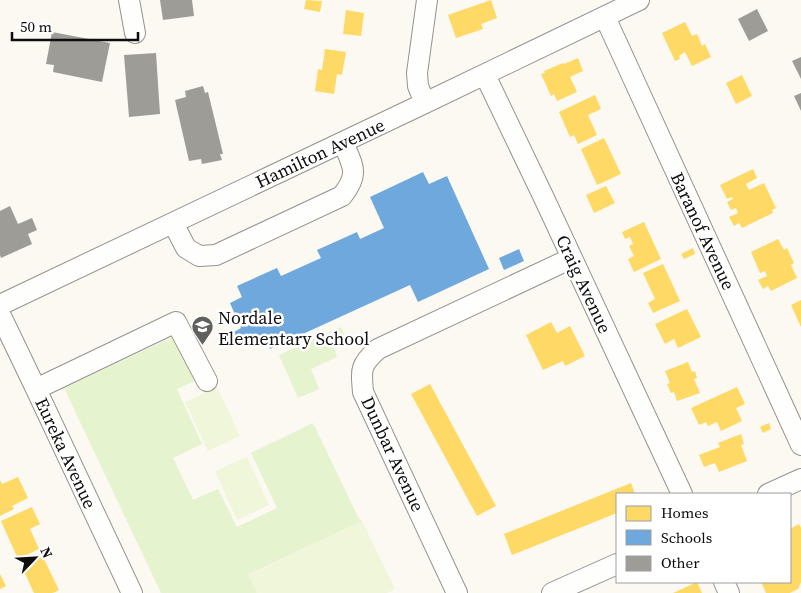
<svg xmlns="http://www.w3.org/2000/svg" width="801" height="593" viewBox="0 0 801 593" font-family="'Source Serif 4',serif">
  <rect width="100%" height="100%" fill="#fbf9f1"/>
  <path fill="#e5f3ce" d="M341,327L347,342L334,348L337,357L311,369L319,389L298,398L279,355Z
    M177,335L199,379L177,389L202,444L173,458L193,500L218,489L237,527L277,508L251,453L313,423L358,517L362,521L249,574L257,593H161L64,388Z"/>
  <path fill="#eff6d9" d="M217,387L240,436L208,451L185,402Z
    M247,457L269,505L237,520L215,471Z
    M362,521L395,589L387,593H257L248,575Z"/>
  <path fill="#ffd966" d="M306,0L322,1L320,12L304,9Z
    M491,0L497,18L481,24L483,29L456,38L448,15Z
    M346,10L364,13L361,36L343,34Z
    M685,22L692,36L697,34L702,46L705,44L711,57L692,66L685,52L679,56L680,59L675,61L662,33Z
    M325,49L346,52L342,75L337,74L334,94L315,91L318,69L322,70Z
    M578,58L583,71L570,77L577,92L557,101L554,94L551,96L541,74L545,73L544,71L563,63L564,64Z
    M742,75L752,96L736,104L726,83Z
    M595,95L601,109L588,115L597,135L578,144L574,135L570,137L559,112Z
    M604,138L621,174L597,185L581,149Z
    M753,169L757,178L746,184L749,190L764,183L776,208L772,210L773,213L742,228L739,223L734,226L729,217L738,213L736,208L731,210L727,202L733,199L732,197L727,199L720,185Z
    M606,186L615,203L594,213L586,195Z
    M644,222L661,259L634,272L628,259L634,256L629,246L633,244L630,237L625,239L622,232Z
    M778,239L784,250L787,248L794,263L791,265L797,278L771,291L768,286L763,289L758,280L767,276L765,271L760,273L751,252Z
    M693,248L695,254L684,259L681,254Z
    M663,264L680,301L653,313L648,303L655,299L643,273Z
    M801,300V327L791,305Z
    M687,309L701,337L678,348L674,339L665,344L655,324Z
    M551,322L557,333L570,326L585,356L565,366L563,361L543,370L526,335Z
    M688,362L692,372L695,371L697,378L694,379L700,393L677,401L674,392L671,393L667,384L670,383L665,371Z
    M430,384L496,506L477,516L411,394Z
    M737,387L745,404L736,408L742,421L721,431L717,422L708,426L706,422L699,425L691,408Z
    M769,423L771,429L763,433L760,427Z
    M741,434L744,444L741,445L747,461L719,472L715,463L704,467L699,455L720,447L718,443Z
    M18,477L28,498L12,506L14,509L0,516V480L2,484Z
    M631,483L635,494H617V513L512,555L504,534Z
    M32,507L40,524L30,529L39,549L18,559L1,521Z
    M799,524L801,528V582L798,589L790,593H766L761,582H790V529Z
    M42,555L59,590L53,593H34L21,565Z
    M0,574L6,586L0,589Z
    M697,582L702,593H673Z"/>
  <path fill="#6fa8dc" d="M423,172L429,184L447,176L489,269L418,302L410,285L270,349L267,342L256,347L250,335L238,341L234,332L241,328L230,303L242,297L237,286L277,268L281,276L321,258L317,250L357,232L360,239L384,228L370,197Z
    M519,249L524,261L504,270L499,258Z"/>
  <path fill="#9e9c97" d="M160,0H192L194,16L163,20Z
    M757,9L768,31L749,41L738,19Z
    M52,32L110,43L102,82L53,72L54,65L46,64Z
    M156,53L160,114L129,117L124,55Z
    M801,57V79L792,61Z
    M203,86L205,93L208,92L223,154H220L222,160L202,164L201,159L189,161L175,100L186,97L185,91Z
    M801,93V111L794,96Z
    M10,206L18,224L32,218L37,230L28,234L32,244L1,258L0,255V211Z"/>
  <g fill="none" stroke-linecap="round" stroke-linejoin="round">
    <defs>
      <path id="minor" d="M129,0L135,33
        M605,17L801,445
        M485,75L544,198L682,494
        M425,103L418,86L417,73L427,0
        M173,223L186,248L199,256L216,255L342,196C360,173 353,167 343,142
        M0,305L425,103L639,0
        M0,314L36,389L132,593
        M36,389L176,322L207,381
        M768,494L801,479
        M724,582L729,593
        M457,593L363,392C361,369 360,365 378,349L572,258
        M552,593L617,564"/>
    </defs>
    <use href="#minor" stroke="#949390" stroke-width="22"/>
    <use href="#minor" stroke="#fefefd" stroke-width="20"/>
  </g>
  <defs>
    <symbol id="school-pin" viewBox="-11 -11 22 30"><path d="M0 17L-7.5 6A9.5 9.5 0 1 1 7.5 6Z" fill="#60605d" stroke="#fff"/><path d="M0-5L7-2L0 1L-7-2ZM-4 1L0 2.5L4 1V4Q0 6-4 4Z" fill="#fff"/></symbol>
  </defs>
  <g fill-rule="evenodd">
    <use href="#school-pin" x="190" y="314" width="25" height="34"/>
  </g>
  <g text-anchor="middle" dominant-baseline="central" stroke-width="5" stroke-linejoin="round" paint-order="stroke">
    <g font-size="18" fill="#0d0d0d" stroke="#fff">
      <text transform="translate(320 153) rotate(-25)">Hamilton Avenue</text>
      <text transform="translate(703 231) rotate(65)">Baranof Avenue</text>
      <text transform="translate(584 284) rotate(65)">Craig Avenue</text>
      <text transform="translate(66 453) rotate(65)">Eureka Avenue</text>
      <text transform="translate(393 454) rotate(65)">Dunbar Avenue</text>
    </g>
    <g font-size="18" fill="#0d0d0d" stroke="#fff" text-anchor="start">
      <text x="218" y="317">Nordale<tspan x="218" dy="21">Elementary School</tspan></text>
    </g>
  </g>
  <rect x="616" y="493" width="175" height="90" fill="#ffffff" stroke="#9e9e9e"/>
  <rect x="626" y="506" width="25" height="15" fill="#ffd966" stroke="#9e9e9e"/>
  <text x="661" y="518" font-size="15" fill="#0d0d0d">Homes</text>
  <rect x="626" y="530" width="25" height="15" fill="#6fa8dc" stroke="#9e9e9e"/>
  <text x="661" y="543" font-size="15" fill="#0d0d0d">Schools</text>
  <rect x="626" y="556" width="25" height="15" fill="#9e9c97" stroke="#9e9e9e"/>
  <text x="661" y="568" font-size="15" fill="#0d0d0d">Other</text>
  <g transform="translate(35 558) rotate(65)" stroke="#ffffff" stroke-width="4" paint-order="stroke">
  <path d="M0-4L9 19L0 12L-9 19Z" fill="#0d0d0d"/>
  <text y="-8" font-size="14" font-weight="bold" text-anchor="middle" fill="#0d0d0d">N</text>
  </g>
  <path d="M12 32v8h126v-8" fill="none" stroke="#0d0d0d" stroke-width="2.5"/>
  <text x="20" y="32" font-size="15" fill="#0d0d0d" stroke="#ffffff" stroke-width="4" paint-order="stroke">50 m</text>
</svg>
